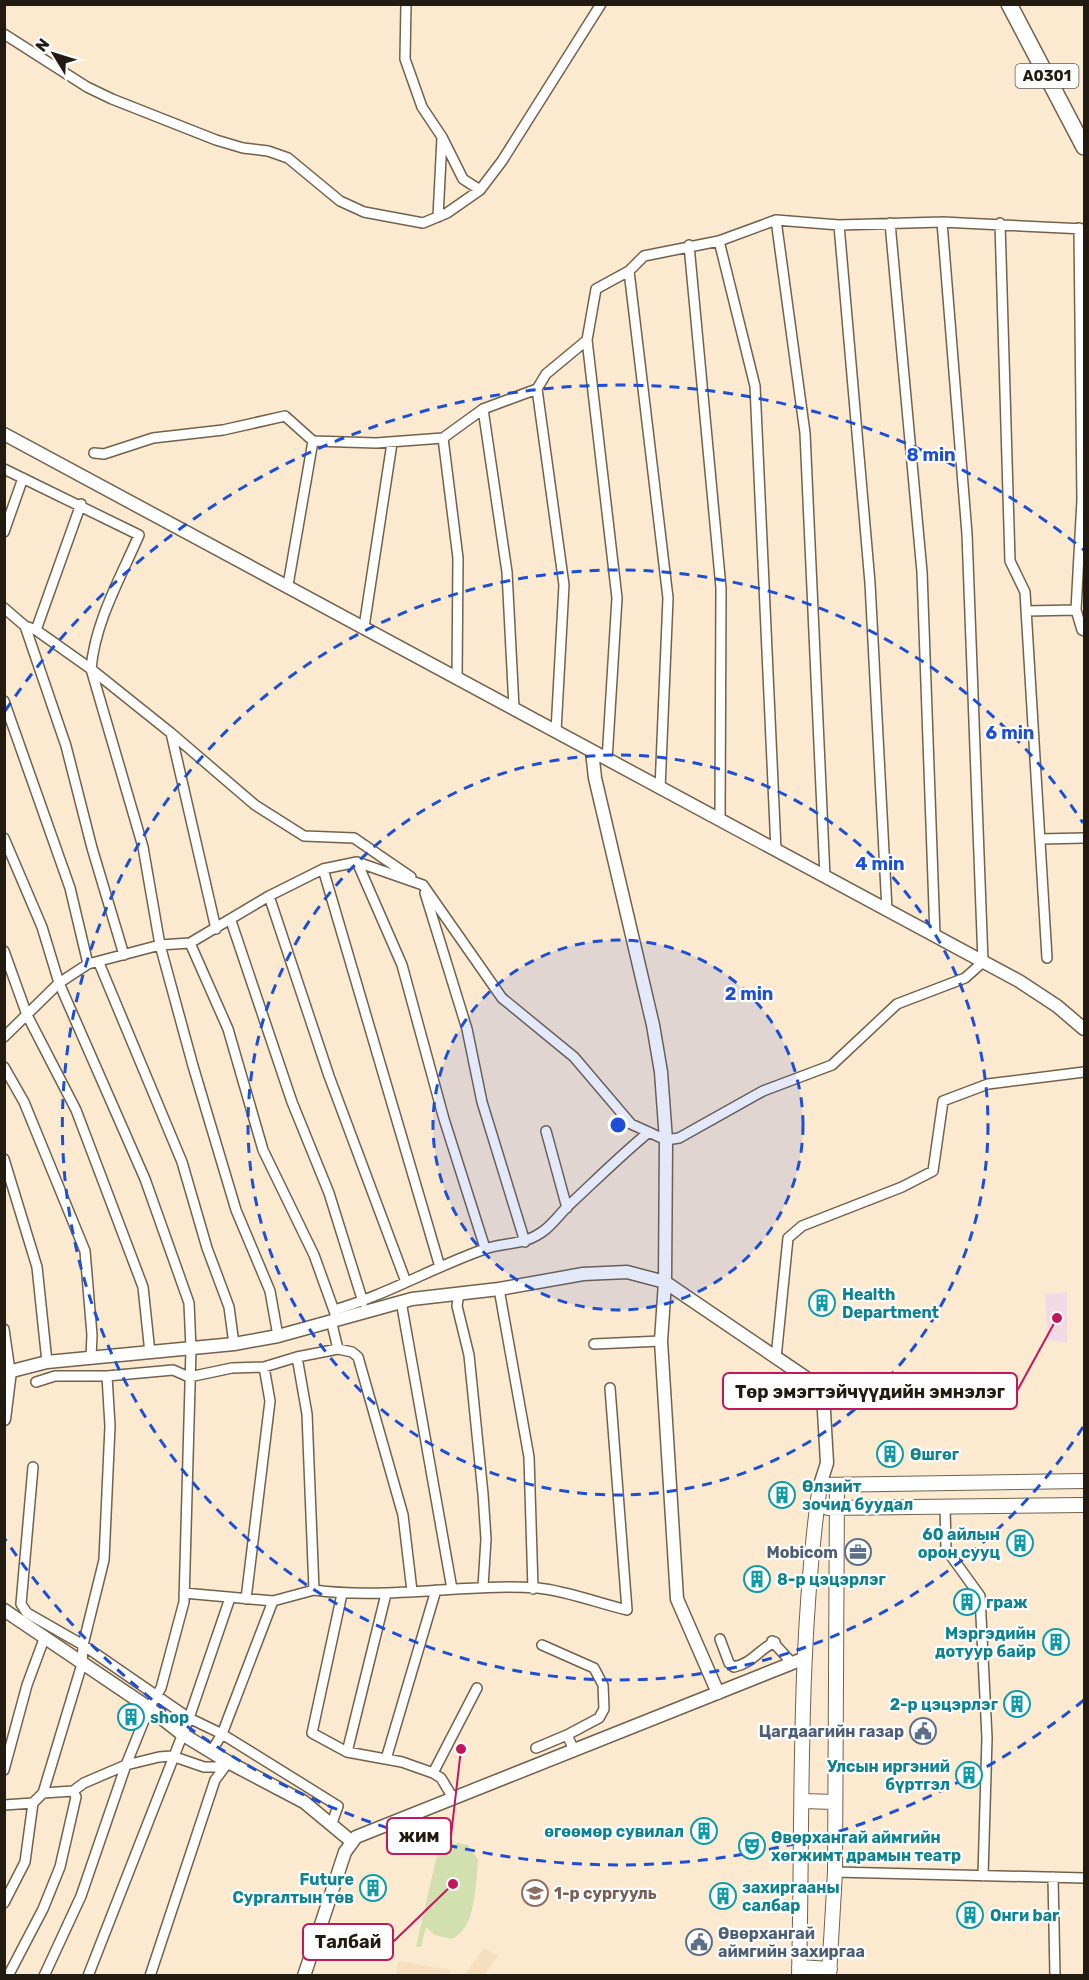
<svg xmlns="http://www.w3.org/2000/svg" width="1089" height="1980" viewBox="0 0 1089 1980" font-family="Rubik,sans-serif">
  <rect width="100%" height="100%" fill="#fbe9d0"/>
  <path fill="#f6debf" d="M484,1948L498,1956L484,1975H464Z
    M399,1961L450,1970L449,1975L396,1974Z"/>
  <path fill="#f2dae5" d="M1067,1292V1343L1048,1340L1045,1295Z"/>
  <path fill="#d2e0b0" d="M458,1843L468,1845L478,1860C476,1882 476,1931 451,1939L435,1935L426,1927L421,1947H416L437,1855L443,1848Z"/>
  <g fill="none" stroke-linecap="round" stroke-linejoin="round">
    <defs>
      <path id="minor" d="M406,4L405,59L422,107L442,137L463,179L480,190
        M4,34L87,87L112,99L216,140L243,148L268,151L288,158L340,201L364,212L423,223L447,213L480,190L502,161L601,4
        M438,217L442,138
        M776,220L805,433L825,877
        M890,223L922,572L935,936
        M1000,223L1010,561L1025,592L1047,958
        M839,225L870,583L887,910
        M719,241L755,386L776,850
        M689,245L721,588L720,820
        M629,271L668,598L660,789
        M587,340L617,598L607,760
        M537,389L564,585L556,731
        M483,409L507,572L514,708
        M443,438L458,558L457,678
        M94,453L104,454L153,438L223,430L285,416L313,441L376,443L443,438L483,409L537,389L546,374L587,340L596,289L629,271L644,256L719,241L776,220L839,225L942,222L1084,229
        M4,469L139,535C120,579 95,622 91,669L143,847L160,945L193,1066L236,1210L270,1291L278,1336
        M4,532L23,478
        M288,585L313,441
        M4,608L25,626L36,630L91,669L171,733L255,805L304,836L354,838L411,877
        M1076,610L1082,500L1079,228
        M1026,611L1076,610L1082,630L1084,631
        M25,626L66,746L92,848L124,955
        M364,627L392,443
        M36,630L81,504
        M4,701L70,888L88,964
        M171,733L216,929
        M4,838L42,927L59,983L145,1179L189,1303L191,1349L184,1602L161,1688L149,1708L126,1765L81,1896L44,1976
        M1040,839L1084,838
        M357,862L402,965L444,1119L485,1248
        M323,869L440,1267
        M425,893L467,1029L482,1102L525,1242
        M269,896L329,1076L406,1282
        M231,921L292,1102L329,1193L363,1302
        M190,943L228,1029L263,1150L314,1255L337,1319
        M4,951L27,1015L76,1110L143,1287L150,1353
        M99,963L182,1162L207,1248L229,1307L234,1344
        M4,1037L59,983L88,964L160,945L190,943L269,896L323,869L357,862L423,885L502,998L574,1057L631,1124L666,1140L679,1138L763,1091L832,1065L897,1004L965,978L983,962L967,534L942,222
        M4,1067L24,1102L85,1251L92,1335L91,1357
        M546,1131L567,1208
        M4,1159L37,1267L47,1362
        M499,1289L529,1457L533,1589
        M459,1293L457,1306L469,1355L483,1494L486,1539L483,1587
        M401,1301L452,1589
        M334,1310C386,1295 432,1268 482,1250C506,1241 524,1247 546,1229C554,1222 561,1213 568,1206C595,1181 621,1155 649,1132
        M331,1320L338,1349L352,1352L358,1357L403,1515L412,1591
        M4,1329L10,1371
        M594,1344L661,1341
        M776,1358L788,1238L802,1226L902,1187L933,1171L943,1101L988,1084L1084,1072
        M36,1382L55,1376H107L173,1370L189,1377L232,1368L264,1367L297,1357L338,1349
        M33,1467L21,1604L27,1613L83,1645L189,1718L222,1734L338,1806L332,1823
        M945,1506L946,1549L980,1596L987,1738L983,1876
        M314,1590C388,1600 463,1583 538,1588C567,1591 598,1603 627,1610L610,1388
        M184,1593L273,1601
        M342,1594L312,1733L347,1752L402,1762L433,1773L441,1778L453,1798
        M246,1599L270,1401L264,1367
        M720,1639L729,1663L734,1667C753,1663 759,1649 775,1642
        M772,1641L792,1663
        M542,1645L594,1668L603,1685L604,1709L599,1718L567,1735
        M536,1748L567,1735L574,1750
        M211,1752L222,1734L273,1601L314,1590L307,1414L297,1357
        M347,1752L386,1594
        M386,1759L436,1590
        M4,1770L27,1685L44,1639
        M433,1773L477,1688
        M43,1793L82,1664L83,1645L104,1560L110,1426L107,1376
        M4,1805L33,1803L43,1793L73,1791L84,1783L126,1765L159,1757L172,1756L204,1767H216L228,1762
        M835,1872L1084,1878
        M1053,1877L1055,1976
        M4,1903L25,1862L33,1803
        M8,1976L43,1909L60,1867L76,1797L73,1791
        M88,1976L189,1718L230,1598
        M150,1976L215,1780L227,1764"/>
      <path id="tertiary" d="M4,434L1019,981L1057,1006L1084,1029
        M592,751L595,778L653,1025L661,1072L666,1140L665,1282L661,1341L677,1599L718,1693
        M4,1373L47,1362L234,1344L278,1336L412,1299L499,1289L583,1274L627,1272L665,1282L818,1386L823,1394L827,1463L820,1485
        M4,1419L10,1371
        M4,1610L149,1708L182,1734L228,1762L304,1802L351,1841
        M304,1976L345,1852L356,1837L805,1658"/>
      <path id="secondary" d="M828,1508L1084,1505
        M803,1801L834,1802
        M799,1967L830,1969
        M799,1976C803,1813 797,1647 820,1485L1084,1481
        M829,1976L835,1872L837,1485"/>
      <path id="trunk" d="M1009,4L1084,147"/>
    </defs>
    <use href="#minor" stroke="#72624c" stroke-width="12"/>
    <use href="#tertiary" stroke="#72624c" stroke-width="15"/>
    <use href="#secondary" stroke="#72624c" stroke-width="16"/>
    <use href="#trunk" stroke="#72624c" stroke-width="18"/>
    <use href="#minor" stroke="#fff" stroke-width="9"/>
    <use href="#tertiary" stroke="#fff" stroke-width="12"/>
    <use href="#secondary" stroke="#fff" stroke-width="14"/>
    <use href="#trunk" stroke="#fff" stroke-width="15"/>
  </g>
  <circle cx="618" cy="1125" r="185" fill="#1d4ed8" fill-opacity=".12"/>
  <g fill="none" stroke="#1d4ed8" stroke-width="3" stroke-dasharray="10 8">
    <circle cx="618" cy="1125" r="185"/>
    <circle cx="618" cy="1125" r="370"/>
    <path d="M1083 1427A555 555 0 1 1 1083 823"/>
    <path d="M1084 1700A740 740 0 0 1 5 1539M5 711A740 740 0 0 1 1084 550"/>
  </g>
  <defs>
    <symbol id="building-ring" viewBox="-11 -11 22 22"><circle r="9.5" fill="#fff" stroke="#0f9aa8" stroke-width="1.5"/><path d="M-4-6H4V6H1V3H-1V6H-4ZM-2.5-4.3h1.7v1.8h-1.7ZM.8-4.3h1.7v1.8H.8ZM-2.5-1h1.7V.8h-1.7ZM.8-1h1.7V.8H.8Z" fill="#0f9aa8"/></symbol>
    <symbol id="office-ring" viewBox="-11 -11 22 22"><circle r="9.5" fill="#fff" stroke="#5c6f8a" stroke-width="1.5"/><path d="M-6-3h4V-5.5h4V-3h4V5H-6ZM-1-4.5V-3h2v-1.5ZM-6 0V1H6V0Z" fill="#5c6f8a"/></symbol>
    <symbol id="civic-ring" viewBox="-11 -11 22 22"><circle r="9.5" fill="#fff" stroke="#5c6f8a" stroke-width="1.5"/><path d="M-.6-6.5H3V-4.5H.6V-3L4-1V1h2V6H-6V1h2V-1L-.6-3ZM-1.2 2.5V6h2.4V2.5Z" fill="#5c6f8a"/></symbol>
    <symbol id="theatre-ring" viewBox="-11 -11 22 22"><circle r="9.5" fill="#fff" stroke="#0f9aa8" stroke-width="1.5"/><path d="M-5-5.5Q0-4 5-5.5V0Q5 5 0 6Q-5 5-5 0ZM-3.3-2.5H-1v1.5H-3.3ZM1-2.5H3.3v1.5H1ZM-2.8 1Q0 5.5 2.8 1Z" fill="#0f9aa8"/></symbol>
    <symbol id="school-ring" viewBox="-11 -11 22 22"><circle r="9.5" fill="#fff" stroke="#8d6e63" stroke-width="1.5"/><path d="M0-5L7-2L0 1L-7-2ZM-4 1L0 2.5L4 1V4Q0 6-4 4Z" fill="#8d6e63"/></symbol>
  </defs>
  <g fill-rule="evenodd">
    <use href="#building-ring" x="807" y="1288" width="30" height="30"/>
    <use href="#building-ring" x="875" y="1439" width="30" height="30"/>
    <use href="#building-ring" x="767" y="1480" width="30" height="30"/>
    <use href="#building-ring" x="1005" y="1528" width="30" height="30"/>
    <use href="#office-ring" x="843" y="1537" width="30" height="30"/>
    <use href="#building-ring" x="742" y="1564" width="30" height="30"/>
    <use href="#building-ring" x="952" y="1587" width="30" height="30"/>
    <use href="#building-ring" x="1041" y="1627" width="30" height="30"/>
    <use href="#building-ring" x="1002" y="1689" width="30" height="30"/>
    <use href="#building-ring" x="116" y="1702" width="30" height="30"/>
    <use href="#civic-ring" x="908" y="1716" width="30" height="30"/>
    <use href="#building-ring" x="954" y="1760" width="30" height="30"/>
    <use href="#building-ring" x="689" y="1816" width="30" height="30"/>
    <use href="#theatre-ring" x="737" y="1831" width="30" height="30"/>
    <use href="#building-ring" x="358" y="1873" width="30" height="30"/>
    <use href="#school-ring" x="520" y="1878" width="30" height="30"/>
    <use href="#building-ring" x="708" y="1881" width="30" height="30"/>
    <use href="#building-ring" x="955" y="1900" width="30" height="30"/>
    <use href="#civic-ring" x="684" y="1927" width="30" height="30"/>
  </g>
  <g text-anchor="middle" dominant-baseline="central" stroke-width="4.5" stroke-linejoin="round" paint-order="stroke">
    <rect fill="#fff" stroke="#645f59" stroke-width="1.5" x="1015.5" y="64" width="63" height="24" rx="4.5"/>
    <g font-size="15" font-weight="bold" fill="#211b12">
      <text x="1047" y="76">A0301</text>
    </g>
    <g font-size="16" font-weight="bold" fill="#0d838f" stroke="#fff" text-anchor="start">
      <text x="842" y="1294">Health<tspan x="842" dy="18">Department</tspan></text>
      <text x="910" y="1454">Өшгөг</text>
      <text x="802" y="1486">Өлзийт<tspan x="802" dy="18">зочид буудал</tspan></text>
      <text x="1000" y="1534" text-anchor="end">60 айлын<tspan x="1000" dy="18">орон сууц</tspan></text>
      <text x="777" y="1579">8-р цэцэрлэг</text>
      <text x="986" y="1602">граж</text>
      <text x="1036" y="1633" text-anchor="end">Мэргэдийн<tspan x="1036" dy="18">дотуур байр</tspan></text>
      <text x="998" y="1704" text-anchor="end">2-р цэцэрлэг</text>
      <text x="150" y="1717">shop</text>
      <text x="950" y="1766" text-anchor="end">Улсын иргэний<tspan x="950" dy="18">бүртгэл</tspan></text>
      <text x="684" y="1831" text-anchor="end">өгөөмөр сувилал</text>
      <text x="771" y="1837">Өвөрхангай аймгийн<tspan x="771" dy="18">хөгжимт драмын театр</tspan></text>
      <text x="354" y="1879" text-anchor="end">Future<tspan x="354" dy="18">Сургалтын төв</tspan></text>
      <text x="742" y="1887">захиргааны<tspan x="742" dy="18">салбар</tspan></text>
      <text x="990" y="1915">Онги bar</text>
    </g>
    <g font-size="16" font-weight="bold" fill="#4e5e75" stroke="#fff" text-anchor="end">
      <text x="838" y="1552">Mobicom</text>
      <text x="904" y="1731">Цагдаагийн газар</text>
      <text x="718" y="1933" text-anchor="start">Өвөрхангай<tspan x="718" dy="18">аймгийн захиргаа</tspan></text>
    </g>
    <g font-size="16" font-weight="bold" fill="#785e54" stroke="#fff" text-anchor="start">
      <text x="554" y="1893">1-р сургууль</text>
    </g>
  </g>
  <circle cx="618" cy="1125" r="9" fill="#1d4ed8" stroke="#fff" stroke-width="3"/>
  <g font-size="18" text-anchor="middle" font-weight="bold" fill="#1d4ed8" stroke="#fff" stroke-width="4.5" stroke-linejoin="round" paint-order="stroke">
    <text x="931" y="461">8 min</text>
    <text x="1010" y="739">6 min</text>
    <text x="880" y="870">4 min</text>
    <text x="749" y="1000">2 min</text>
  </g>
  <path fill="none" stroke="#c2185b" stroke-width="2" d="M1057 1318L1017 1391M461 1749L451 1836M453 1884L393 1942"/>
  <g fill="#c2185b" stroke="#fff" stroke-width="2">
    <circle cx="1057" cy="1318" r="6"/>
    <circle cx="461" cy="1749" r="6"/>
    <circle cx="453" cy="1884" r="6"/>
  </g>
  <g fill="#fff" stroke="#c2185b" stroke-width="2">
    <rect x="723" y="1373" width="294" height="36" rx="6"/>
    <rect x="387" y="1818" width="64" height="36" rx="6"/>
    <rect x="303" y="1924" width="90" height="36" rx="6"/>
  </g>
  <g font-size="18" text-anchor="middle" font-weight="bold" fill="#211b12">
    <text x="870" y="1398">Төр эмэгтэйчүүдийн эмнэлэг</text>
    <text x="419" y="1842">жим</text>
    <text x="348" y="1948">Талбай</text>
  </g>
  <rect width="1089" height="1980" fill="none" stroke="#211b12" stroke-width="12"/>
  <g transform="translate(54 54) rotate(308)" stroke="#ffffff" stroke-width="4.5" paint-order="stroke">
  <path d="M0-4.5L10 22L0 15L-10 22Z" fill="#211b12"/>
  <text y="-9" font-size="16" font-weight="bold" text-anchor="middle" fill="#211b12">N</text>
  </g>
</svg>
